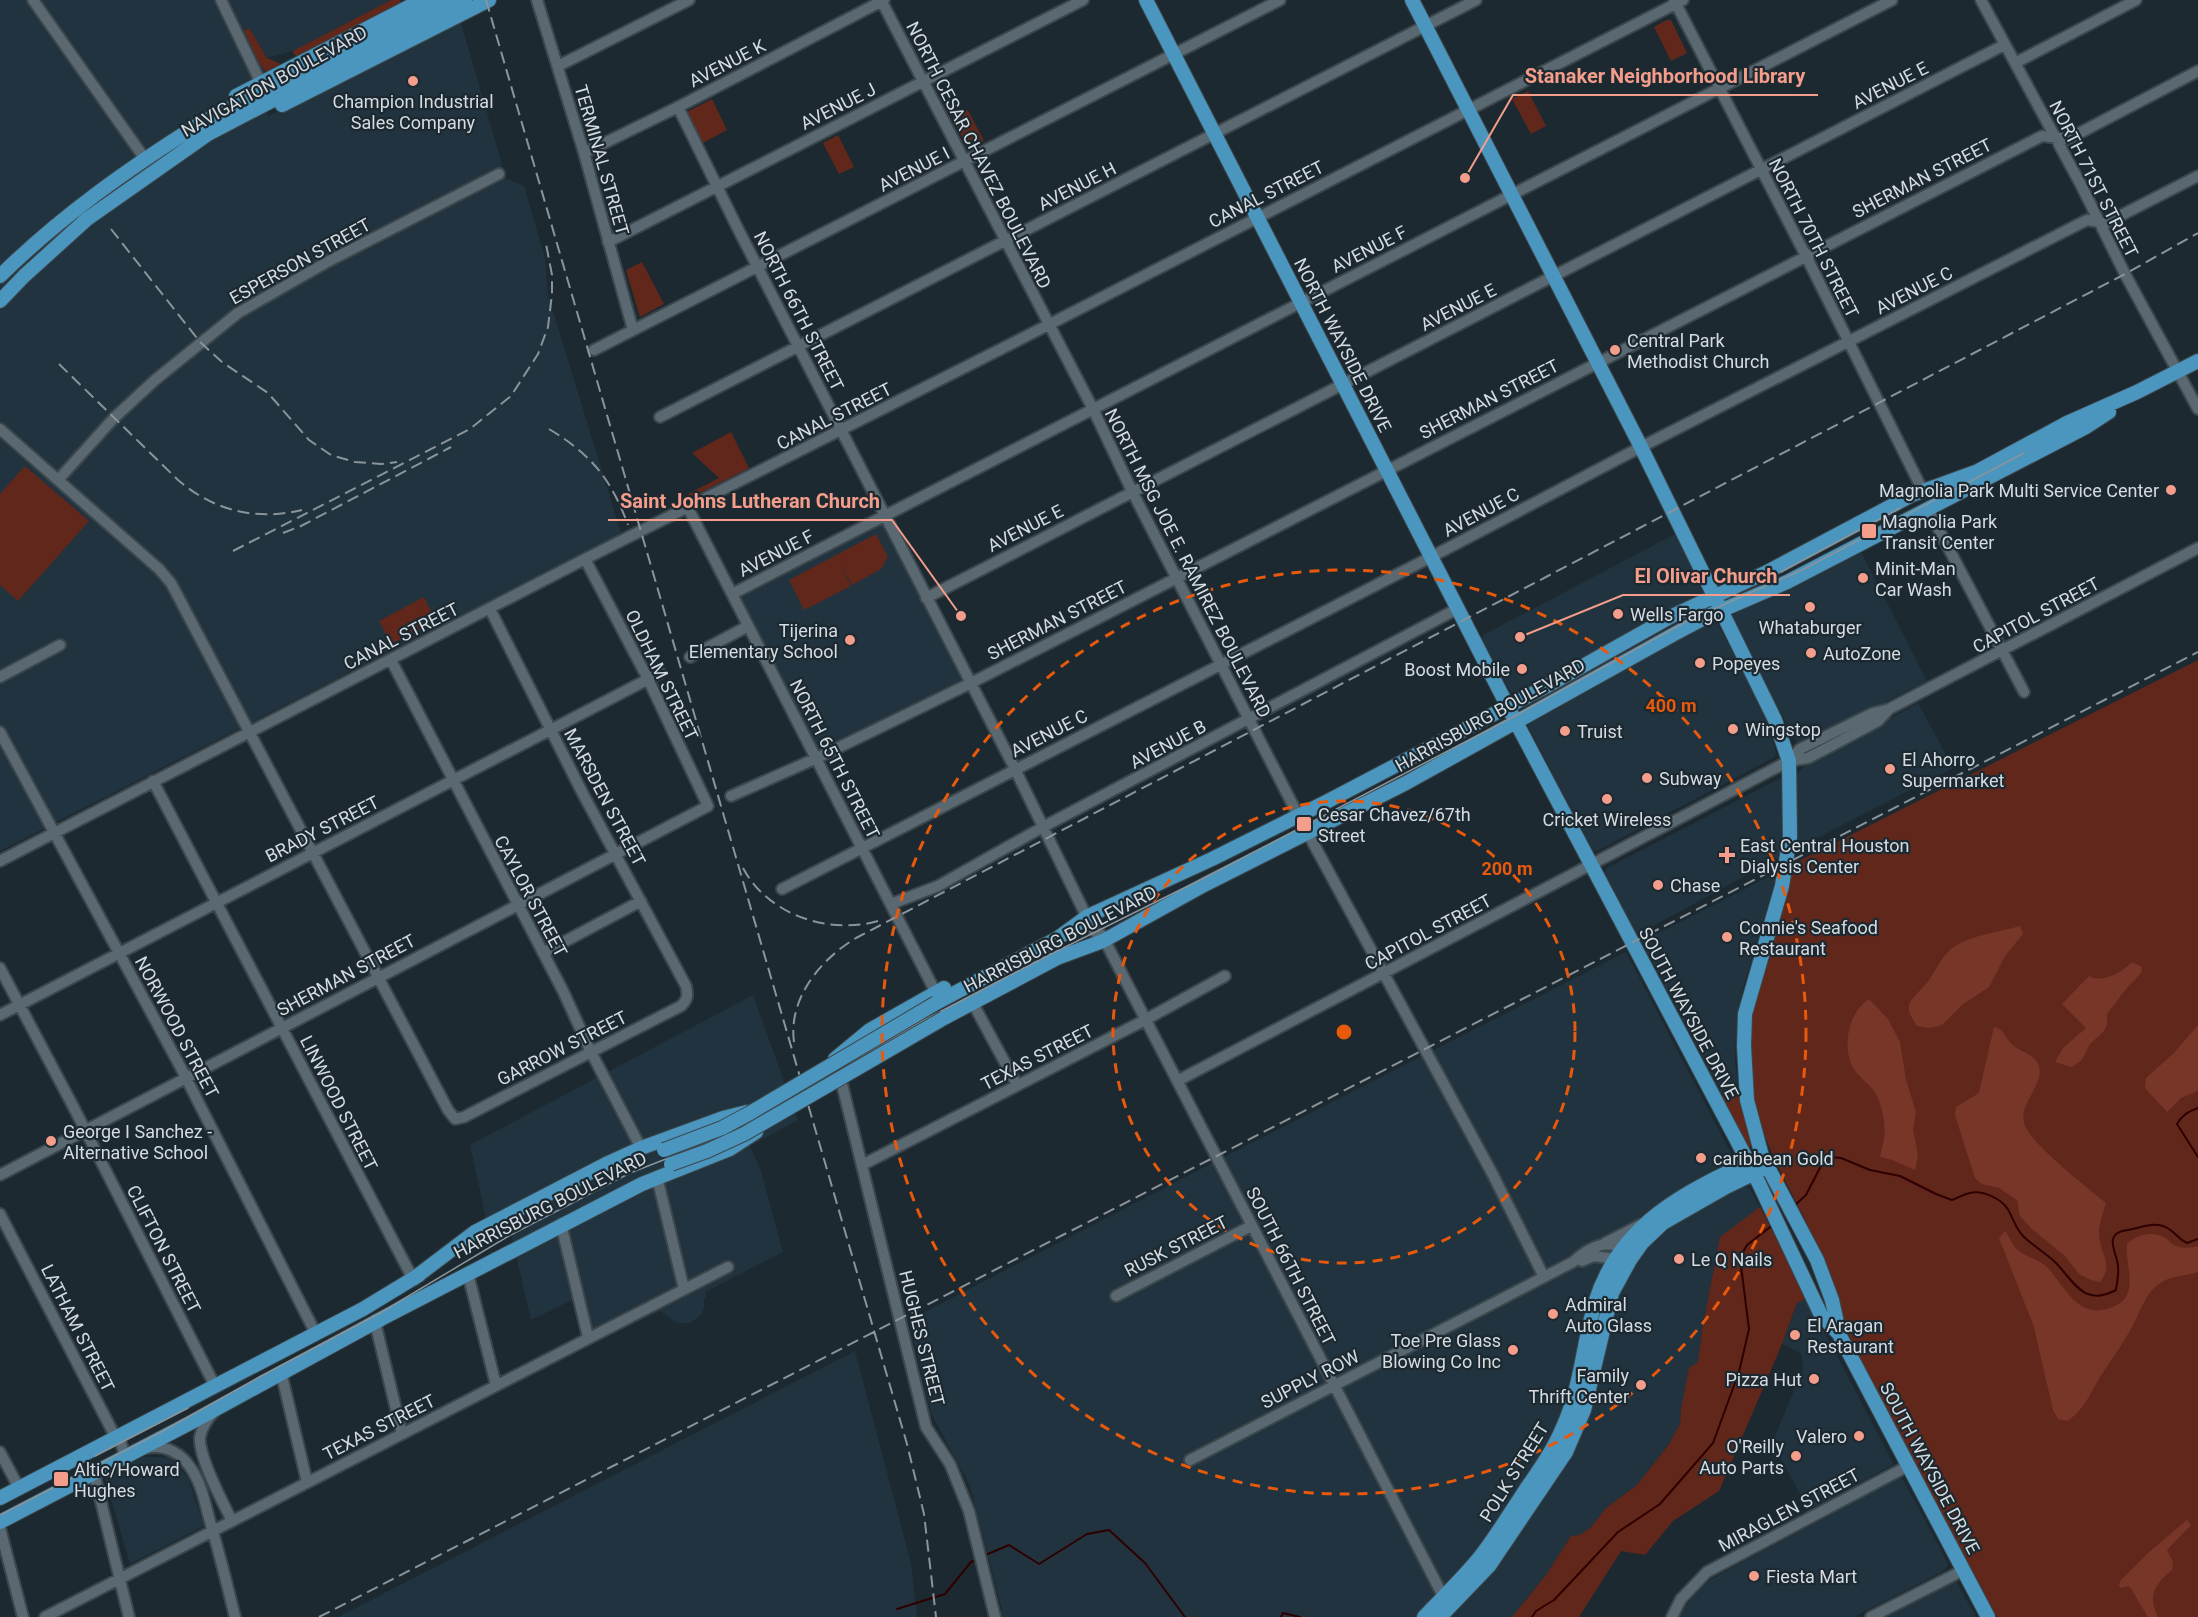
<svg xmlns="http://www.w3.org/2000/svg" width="2198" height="1617" viewBox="0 0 2198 1617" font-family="Roboto,sans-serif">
  <rect width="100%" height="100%" fill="#1d2931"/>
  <path fill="#21333e" d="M0,0H391L293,51L267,58L249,29L244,31L259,63L266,72L254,78L268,116L461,23L506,178L524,186L545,258L548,295L621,533L0,851Z
    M883,522L962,682L819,752L738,597Z
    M1675,534L1706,595L1516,696L1510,692L1482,639L1483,635Z
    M1859,548L1927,681L1803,743H1797L1735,626L1732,616L1737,609Z
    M1715,619L1760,702L1771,735L1776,754L1775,757L1597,851H1593L1526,723Z
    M1918,703L1953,768L1794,850L1797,825L1794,786L1796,775L1806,765Z
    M1781,778L1784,830L1780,857L1635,936L1604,874L1607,868Z
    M1778,872L1743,988L1737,1021L1735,1058L1738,1087L1721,1096L1641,942Z
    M1626,952L1734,1159L1729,1166L1616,1249L1561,1422L1582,1426L1612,1306L1637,1257L1660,1233L1742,1184L1750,1189L1760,1207L1720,1237L1702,1330L1698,1362L1681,1409L1680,1424L1669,1444L1637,1485L1606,1508L1592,1526L1580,1535L1571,1536L1546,1575L1512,1617H991L1002,1610L970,1486L931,1413L909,1320L1226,1156Z
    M753,995L798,1120L750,1146L760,1168L783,1252L705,1292L706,1297L704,1299V1308L701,1315L690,1323H677L660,1311L584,1347L572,1300L531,1320L505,1207L486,1218L470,1145Z
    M1807,1298L1893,1463L1892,1465L1809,1510L1772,1443L1803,1369L1801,1353L1782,1344L1797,1303Z
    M855,1351L911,1563L917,1617H338Z
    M138,1457H170L188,1478L204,1526L130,1564L104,1475Z
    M1899,1478L1904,1481L1946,1560L1948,1565L1945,1570L1854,1617H1679L1695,1593L1713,1578Z
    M1956,1581L1976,1617H1886L1953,1582Z"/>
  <path fill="#62271b" d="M391,0H400L401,6L298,58L293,53V51Z
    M1667,20H1671L1687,53L1671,61L1654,27Z
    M249,28L267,58L281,64L266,72L259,63L244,31Z
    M1528,91L1546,126L1531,134L1512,99Z
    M712,99L727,130L703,143L687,112Z
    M968,110L984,141L968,149L952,118Z
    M838,135L854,167L839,174L823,143Z
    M642,262L664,304L640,317L626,270Z
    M731,432L749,468L690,498L688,494L719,478L692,453Z
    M25,466L89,521L18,601L0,585V494Z
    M876,534L888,557L881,569L852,585L841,565L851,586L804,610L789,580Z
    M424,597L436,621L391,644L379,621Z
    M2198,660V1617H1997L1852,1344C1842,1311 1832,1276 1817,1245C1790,1185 1752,1131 1748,1063C1746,1003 1777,921 1795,863Z
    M1738,1087L1752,1146L1748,1148L1721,1096Z
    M1760,1207L1807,1298L1797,1303L1782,1344L1719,1491L1673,1521L1645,1555L1621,1551L1579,1617H1512L1546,1575L1571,1536L1580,1535L1592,1526L1606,1508L1637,1485L1669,1444L1680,1424L1681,1409L1689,1368L1698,1362L1702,1330L1720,1237Z"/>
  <path fill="#783629" d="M2020,926L2023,934L2005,956L1989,987L1963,1004L1942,1025L1930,1028L1917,1026C1901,1003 1911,1001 1926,984C1935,973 1939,960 1950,950C1965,936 2000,932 2020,926Z
    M2132,962L2142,967L2141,973L2126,989L2107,1014V1025L2103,1032L2090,1044L2082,1060L2072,1067L2055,1062L2063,1048L2086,1028L2062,1004L2089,976C2101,984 2123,972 2132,962Z
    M1869,999L1888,1019L1900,1042L1906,1080L1916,1112L1913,1130L1918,1155L1915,1170L1892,1160L1880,1157C1886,1133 1887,1123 1878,1098C1873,1085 1858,1078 1852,1066C1842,1044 1849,1012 1869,999Z
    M2198,1025V1091L2181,1098L2167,1112L2145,1088L2146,1078L2174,1053Z
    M1994,1027L2000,1029C2005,1034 2008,1042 2014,1046C2021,1052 2032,1054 2037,1062C2049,1081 2018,1102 2024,1123C2029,1143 2088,1188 2106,1203C2103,1213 2098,1226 2099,1236C2101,1256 2114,1264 2100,1282L2091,1280L2079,1274L2065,1256L2032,1229L2020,1216L2017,1200L1999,1188L1982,1184L1975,1178L1955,1115L1956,1107L1979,1093Z
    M2005,1231C2010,1237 2012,1246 2018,1250C2026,1258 2037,1258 2046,1266C2064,1284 2076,1320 2110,1308C2116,1306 2124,1302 2127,1295C2134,1279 2125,1261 2127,1244C2138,1234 2153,1230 2167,1239C2169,1240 2171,1244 2174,1245C2182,1249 2190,1248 2198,1246V1272C2183,1277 2174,1274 2159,1284C2144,1295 2141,1311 2132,1327C2123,1344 2111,1360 2100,1377C2090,1394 2084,1410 2067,1421L2058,1419L2053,1410L2034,1327L1999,1238Z
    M2187,1520L2191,1525L2167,1550L2173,1562L2172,1570C2155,1584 2147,1595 2158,1617H2148L2130,1587L2128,1586L2121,1588L2119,1585L2120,1581L2148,1553Z"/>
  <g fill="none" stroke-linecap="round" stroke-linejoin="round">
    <path stroke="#2e0100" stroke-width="2" d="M2198,1108C2188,1112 2182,1115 2177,1124L2198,1157
      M1794,1206L1806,1195L1823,1162L1832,1157L1841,1158L1870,1170L1900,1176L1936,1194L1952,1200C1958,1198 1964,1194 1970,1193C1982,1190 2000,1198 2007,1208C2013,1217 2015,1228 2023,1236C2033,1246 2046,1253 2056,1263C2075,1283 2084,1307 2116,1290C2117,1282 2119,1274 2118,1267C2118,1258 2111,1247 2113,1239C2115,1232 2122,1231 2128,1230C2142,1228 2155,1220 2169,1229C2177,1234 2178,1239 2187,1243L2198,1239
      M983,1556L1009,1545L1039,1564L1087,1534L1109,1530L1145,1563L1185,1617
      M897,1609L945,1594L971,1562L978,1559
      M1281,1617L1283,1613L1300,1617
      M1532,1617L1536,1611L1554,1600L1618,1532L1660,1504L1713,1443L1739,1372L1749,1329L1741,1266L1743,1252L1747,1245L1774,1224"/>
    <defs>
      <path id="minor" d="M33,0L145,159
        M221,0L261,83
        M537,0L584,153L633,330
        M881,0L1093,409L1132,491L1298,815L1492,1173L1544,1277
        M1674,0L1806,256L1923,491
        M1981,0L2081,185L2125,274L2198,409
        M2015,63L2136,0
        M558,66L689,0
        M678,107L737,227L1015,769L1092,928L1103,941
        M584,153L678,107L884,0
        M608,242L1083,0
        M594,350L1280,0
        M660,417L1476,0
        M0,429L159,569L171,583L448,1110L455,1119L464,1117L681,1006C688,999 688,995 686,986L582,792L490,609
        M58,480L114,418L155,380L238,313L329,261L499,174
        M688,508L936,993
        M1928,509L2024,692
        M732,594L1892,0
        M926,598L2004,45
        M690,657L748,626
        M391,660L563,991L591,1052L641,1148
        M0,677L60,645
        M0,732L181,1068L316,1334
        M1789,761L1800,749L1873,713L1889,709L2198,548
        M153,781L413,1279
        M731,796L817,758L971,683L2042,136L2068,139L2198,71
        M0,861L585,559L999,350L1683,0
        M782,889L1431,557L1641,447L2087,220L2106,223L2198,176
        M891,904L938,886L1043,827L1457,609
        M1102,935L1443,1596L1450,1601
        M543,953L641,901
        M0,968L74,1108L215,1386
        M976,1009L1017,1085
        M0,1015L660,673
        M839,1072L926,1427L950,1464L969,1511L995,1617
        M1177,1081L1789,761L1808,758L1831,746L1878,721L1889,709
        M862,1165L1145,1020L1225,976
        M0,1175L708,806L648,679L585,559
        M657,1177L684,1289
        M0,1214L116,1438L121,1443L125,1457
        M561,1224L588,1337
        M1605,1243L1642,1224
        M1582,1261L1594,1256L1622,1260
        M468,1274L496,1385
        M1116,1296L1251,1226
        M375,1322L402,1434
        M281,1372L307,1482
        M214,1412C207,1419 202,1427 200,1437C198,1456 223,1503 232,1521
        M146,1448C165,1444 182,1453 192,1470C201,1484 205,1502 209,1518C219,1551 227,1584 235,1617
        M0,1452L19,1488
        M1190,1460L1573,1262C1588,1248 1612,1234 1627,1255
        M94,1473L129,1617
        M0,1528L23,1617
        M45,1617L728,1267
        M1672,1617L1681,1599L1707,1572L1908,1466
        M1871,1617L1964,1570"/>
      <path id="major" d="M1146,0L1508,707L1754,1173L1821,1315L1839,1334
        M1412,0L1641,447L1775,720L1789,761L1790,837L1782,886L1745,1014L1744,1046L1747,1100L1762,1156L1817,1260L1832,1300L1840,1336L1988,1617
        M236,96L422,0
        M282,105L489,0
        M0,276C61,216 129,168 201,123L444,0
        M0,301L24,276L87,219L208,134L465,0
        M936,1003L1058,938L1088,916L1212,859L1328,801L1549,685L1672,616L1767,572L1912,495L1978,471L2067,423L2137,392L2198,361
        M944,1018L1057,958L1103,941L1204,885L1406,783L1676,633L1708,616L1787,582L2086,427L2109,412
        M835,1059L870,1030L944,988
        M772,1116L791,1098L820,1084
        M413,1279L475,1232L608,1163L641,1148L723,1118L747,1112
        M375,1322L642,1184L730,1149L756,1132
        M0,1498L363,1309L419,1275
        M0,1522L192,1422L381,1319
        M1424,1617C1443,1597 1463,1578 1480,1557C1497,1535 1511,1512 1526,1489C1540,1469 1554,1449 1563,1427C1581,1387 1583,1344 1595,1303C1619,1224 1685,1191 1755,1160
        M1440,1617L1489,1566L1566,1452L1584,1410L1612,1293L1630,1260L1642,1243L1663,1223L1726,1187L1761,1170"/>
    </defs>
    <use href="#minor" stroke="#3c474c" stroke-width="14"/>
    <use href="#major" stroke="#3c474c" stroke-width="16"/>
    <use href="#minor" stroke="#5a6871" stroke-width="10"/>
    <use href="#major" stroke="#4b96be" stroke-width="14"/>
    <path stroke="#8a949a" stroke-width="1.5" d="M1781,572L1900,508
      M95,1456L188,1408
      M0,1515L161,1432L261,1376L380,1313L507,1237L630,1173L725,1136L922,1021L1051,954L1200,880L1513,717L1687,621L1804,569L2024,453"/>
    <path stroke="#8a949a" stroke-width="2" stroke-dasharray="12 6" stroke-linecap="butt" d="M486,0L907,1444L924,1514L936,1617
      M111,229L200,342L222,362L268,393L309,440L331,455L355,462L381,464L397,462
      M59,364L178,480C214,511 256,521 302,510
      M549,429C592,455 611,479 628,525
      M283,533L301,526L451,447
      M233,551L470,429L511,396L538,354L548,327L552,294V275L546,244
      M743,868C768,915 829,935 878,921
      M794,1042C788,998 821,959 856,938L2125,274L2198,233
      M319,1617L2198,652"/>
    <defs>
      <path id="major-bridge" d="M664,1150L722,1128L750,1113L936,1003
        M671,1164L707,1151L744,1134L944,1018"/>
    </defs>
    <use href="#major-bridge" stroke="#3c474c" stroke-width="16" stroke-linecap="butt"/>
    <use href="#major-bridge" stroke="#4b96be" stroke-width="14"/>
  </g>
  <g fill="none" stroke="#e8590c" stroke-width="3" stroke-dasharray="10 8">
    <circle cx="1344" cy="1032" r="231"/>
    <circle cx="1344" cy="1032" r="462"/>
  </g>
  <g fill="#f49d8b" stroke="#1d2931" stroke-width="2">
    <circle cx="413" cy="81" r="6"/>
    <circle cx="1615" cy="350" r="6"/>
    <circle cx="2171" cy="490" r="6"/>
    <rect x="1861" y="523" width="16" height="16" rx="3"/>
    <circle cx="1863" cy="578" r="6"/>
    <circle cx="1810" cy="607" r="6"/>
    <circle cx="1618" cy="614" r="6"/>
    <circle cx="850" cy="640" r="6"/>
    <circle cx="1811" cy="653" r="6"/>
    <circle cx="1700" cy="663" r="6"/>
    <circle cx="1522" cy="669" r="6"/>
    <circle cx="1733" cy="729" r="6"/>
    <circle cx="1565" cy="731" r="6"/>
    <circle cx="1890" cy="769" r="6"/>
    <circle cx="1647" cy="778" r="6"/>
    <circle cx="1607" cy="799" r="6"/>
    <rect x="1296" y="816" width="16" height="16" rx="3"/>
    <path d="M1724 846h6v6h6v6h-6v6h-6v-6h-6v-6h6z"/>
    <circle cx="1658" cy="885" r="6"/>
    <circle cx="1727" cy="937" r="6"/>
    <circle cx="51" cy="1141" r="6"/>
    <circle cx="1701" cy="1158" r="6"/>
    <circle cx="1679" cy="1259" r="6"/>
    <circle cx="1553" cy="1314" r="6"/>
    <circle cx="1795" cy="1335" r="6"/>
    <circle cx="1513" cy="1350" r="6"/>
    <circle cx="1814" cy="1379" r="6"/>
    <circle cx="1641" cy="1385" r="6"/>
    <circle cx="1859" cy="1436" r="6"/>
    <circle cx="1796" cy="1456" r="6"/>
    <rect x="53" y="1471" width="16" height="16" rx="3"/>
    <circle cx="1754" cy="1576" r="6"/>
  </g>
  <g text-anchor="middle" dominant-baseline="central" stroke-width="4.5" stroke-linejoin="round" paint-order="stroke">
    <g font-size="18" fill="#d4dce1" stroke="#1d2931">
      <text transform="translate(727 63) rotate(-27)">AVENUE K</text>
      <text transform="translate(274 81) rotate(-29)">NAVIGATION BOULEVARD</text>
      <text transform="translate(1890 85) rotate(-27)">AVENUE E</text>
      <text transform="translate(838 106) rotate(-27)">AVENUE J</text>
      <text transform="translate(979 155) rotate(63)">NORTH CESAR CHAVEZ BOULEVARD</text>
      <text transform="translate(602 160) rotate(74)">TERMINAL STREET</text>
      <text transform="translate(914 169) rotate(-27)">AVENUE I</text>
      <text transform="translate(1922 178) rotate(-27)">SHERMAN STREET</text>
      <text transform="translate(2094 179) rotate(63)">NORTH 71ST STREET</text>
      <text transform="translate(1077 186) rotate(-27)">AVENUE H</text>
      <text transform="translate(1266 194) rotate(-27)">CANAL STREET</text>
      <text transform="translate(1814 238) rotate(63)">NORTH 70TH STREET</text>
      <text transform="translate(1369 249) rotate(-27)">AVENUE F</text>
      <text transform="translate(300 261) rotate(-29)">ESPERSON STREET</text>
      <text transform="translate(1914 290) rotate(-27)">AVENUE C</text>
      <text transform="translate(1458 307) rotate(-27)">AVENUE E</text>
      <text transform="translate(799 311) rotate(63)">NORTH 66TH STREET</text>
      <text transform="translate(1343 345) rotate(63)">NORTH WAYSIDE DRIVE</text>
      <text transform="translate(1489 399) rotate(-27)">SHERMAN STREET</text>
      <text transform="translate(834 416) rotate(-27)">CANAL STREET</text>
      <text transform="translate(1481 512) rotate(-28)">AVENUE C</text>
      <text transform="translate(1025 528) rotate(-27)">AVENUE E</text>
      <text transform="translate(776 553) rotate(-27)">AVENUE F</text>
      <text transform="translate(1188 563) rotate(63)">NORTH MSG JOE E. RAMIREZ BOULEVARD</text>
      <text transform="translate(2036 615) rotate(-28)">CAPITOL STREET</text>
      <text transform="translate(1057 620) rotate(-27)">SHERMAN STREET</text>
      <text transform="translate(401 636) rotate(-27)">CANAL STREET</text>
      <text transform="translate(662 675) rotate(64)">OLDHAM STREET</text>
      <text transform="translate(1490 715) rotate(-29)">HARRISBURG BOULEVARD</text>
      <text transform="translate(1049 733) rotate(-27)">AVENUE C</text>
      <text transform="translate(1168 744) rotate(-28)">AVENUE B</text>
      <text transform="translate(835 759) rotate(63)">NORTH 65TH STREET</text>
      <text transform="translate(605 797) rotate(62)">MARSDEN STREET</text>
      <text transform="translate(322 829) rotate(-27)">BRADY STREET</text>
      <text transform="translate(531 896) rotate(62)">CAYLOR STREET</text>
      <text transform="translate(1428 932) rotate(-28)">CAPITOL STREET</text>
      <text transform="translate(1060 939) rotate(-27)">HARRISBURG BOULEVARD</text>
      <text transform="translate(346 975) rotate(-28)">SHERMAN STREET</text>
      <text transform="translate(1689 1013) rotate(62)">SOUTH WAYSIDE DRIVE</text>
      <text transform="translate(177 1027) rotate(62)">NORWOOD STREET</text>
      <text transform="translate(562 1048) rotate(-27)">GARROW STREET</text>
      <text transform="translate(1037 1057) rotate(-27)">TEXAS STREET</text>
      <text transform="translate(339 1103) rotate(63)">LINWOOD STREET</text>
      <text transform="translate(550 1205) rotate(-27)">HARRISBURG BOULEVARD</text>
      <text transform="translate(1176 1246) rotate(-27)">RUSK STREET</text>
      <text transform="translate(164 1249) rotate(63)">CLIFTON STREET</text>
      <text transform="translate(1291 1266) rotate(63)">SOUTH 66TH STREET</text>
      <text transform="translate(78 1328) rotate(63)">LATHAM STREET</text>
      <text transform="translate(922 1338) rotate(76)">HUGHES STREET</text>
      <text transform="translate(1310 1379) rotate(-27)">SUPPLY ROW</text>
      <text transform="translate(379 1427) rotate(-27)">TEXAS STREET</text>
      <text transform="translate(1930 1468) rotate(62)">SOUTH WAYSIDE DRIVE</text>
      <text transform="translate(1514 1472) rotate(-58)">POLK STREET</text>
      <text transform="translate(1789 1510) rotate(-28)">MIRAGLEN STREET</text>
    </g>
    <g font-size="18" fill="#d4dce1" stroke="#1d2931" text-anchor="start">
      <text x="413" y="101" text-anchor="middle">Champion Industrial<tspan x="413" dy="21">Sales Company</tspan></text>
      <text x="1627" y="340">Central Park<tspan x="1627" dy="21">Methodist Church</tspan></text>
      <text x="2159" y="490" text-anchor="end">Magnolia Park Multi Service Center</text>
      <text x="1882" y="521">Magnolia Park<tspan x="1882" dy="21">Transit Center</tspan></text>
      <text x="1875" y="568">Minit-Man<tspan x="1875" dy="21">Car Wash</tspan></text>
      <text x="1630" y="614">Wells Fargo</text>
      <text x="1810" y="627" text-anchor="middle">Whataburger</text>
      <text x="838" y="630" text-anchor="end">Tijerina<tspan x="838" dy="21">Elementary School</tspan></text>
      <text x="1823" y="653">AutoZone</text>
      <text x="1712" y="663">Popeyes</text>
      <text x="1510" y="669" text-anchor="end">Boost Mobile</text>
      <text x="1745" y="729">Wingstop</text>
      <text x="1577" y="731">Truist</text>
      <text x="1902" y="759">El Ahorro<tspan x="1902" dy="21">Supermarket</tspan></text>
      <text x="1659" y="778">Subway</text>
      <text x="1318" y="814">Cesar Chavez/67th<tspan x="1318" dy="21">Street</tspan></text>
      <text x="1607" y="819" text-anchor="middle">Cricket Wireless</text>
      <text x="1740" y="845">East Central Houston<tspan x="1740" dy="21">Dialysis Center</tspan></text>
      <text x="1670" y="885">Chase</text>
      <text x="1739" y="927">Connie's Seafood<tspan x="1739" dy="21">Restaurant</tspan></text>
      <text x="63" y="1131">George I Sanchez -<tspan x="63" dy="21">Alternative School</tspan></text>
      <text x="1713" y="1158">caribbean Gold</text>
      <text x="1691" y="1259">Le Q Nails</text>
      <text x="1565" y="1304">Admiral<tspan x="1565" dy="21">Auto Glass</tspan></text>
      <text x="1807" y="1325">El Aragan<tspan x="1807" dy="21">Restaurant</tspan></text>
      <text x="1501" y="1340" text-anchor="end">Toe Pre Glass<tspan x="1501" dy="21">Blowing Co Inc</tspan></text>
      <text x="1629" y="1375" text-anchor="end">Family<tspan x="1629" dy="21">Thrift Center</tspan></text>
      <text x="1802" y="1379" text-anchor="end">Pizza Hut</text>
      <text x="1847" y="1436" text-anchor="end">Valero</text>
      <text x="1784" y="1446" text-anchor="end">O'Reilly<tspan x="1784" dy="21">Auto Parts</tspan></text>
      <text x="74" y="1469">Altic/Howard<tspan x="74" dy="21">Hughes</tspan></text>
      <text x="1766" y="1576">Fiesta Mart</text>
    </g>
  </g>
  <circle cx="1344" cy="1032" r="9" fill="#e8590c" stroke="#1d2931" stroke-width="3"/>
  <g font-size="18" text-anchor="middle" font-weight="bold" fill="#e8590c" stroke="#1d2931" stroke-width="4.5" stroke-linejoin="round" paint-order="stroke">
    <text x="1671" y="712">400 m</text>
    <text x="1507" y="875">200 m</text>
  </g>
  <path fill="none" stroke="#f49d8b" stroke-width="2" d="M1465 178L1513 95H1818M961 616L892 520H608M1520 637L1623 595H1790"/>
  <g fill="#f49d8b" stroke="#1d2931" stroke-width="2">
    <circle cx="1465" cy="178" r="6"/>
    <circle cx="961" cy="616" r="6"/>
    <circle cx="1520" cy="637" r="6"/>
  </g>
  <g font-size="20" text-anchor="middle" font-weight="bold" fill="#f49d8b" stroke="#1d2931" stroke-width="4.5" stroke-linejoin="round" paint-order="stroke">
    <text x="1665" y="83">Stanaker Neighborhood Library</text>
    <text x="750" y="508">Saint Johns Lutheran Church</text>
    <text x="1706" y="583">El Olivar Church</text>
  </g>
</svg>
